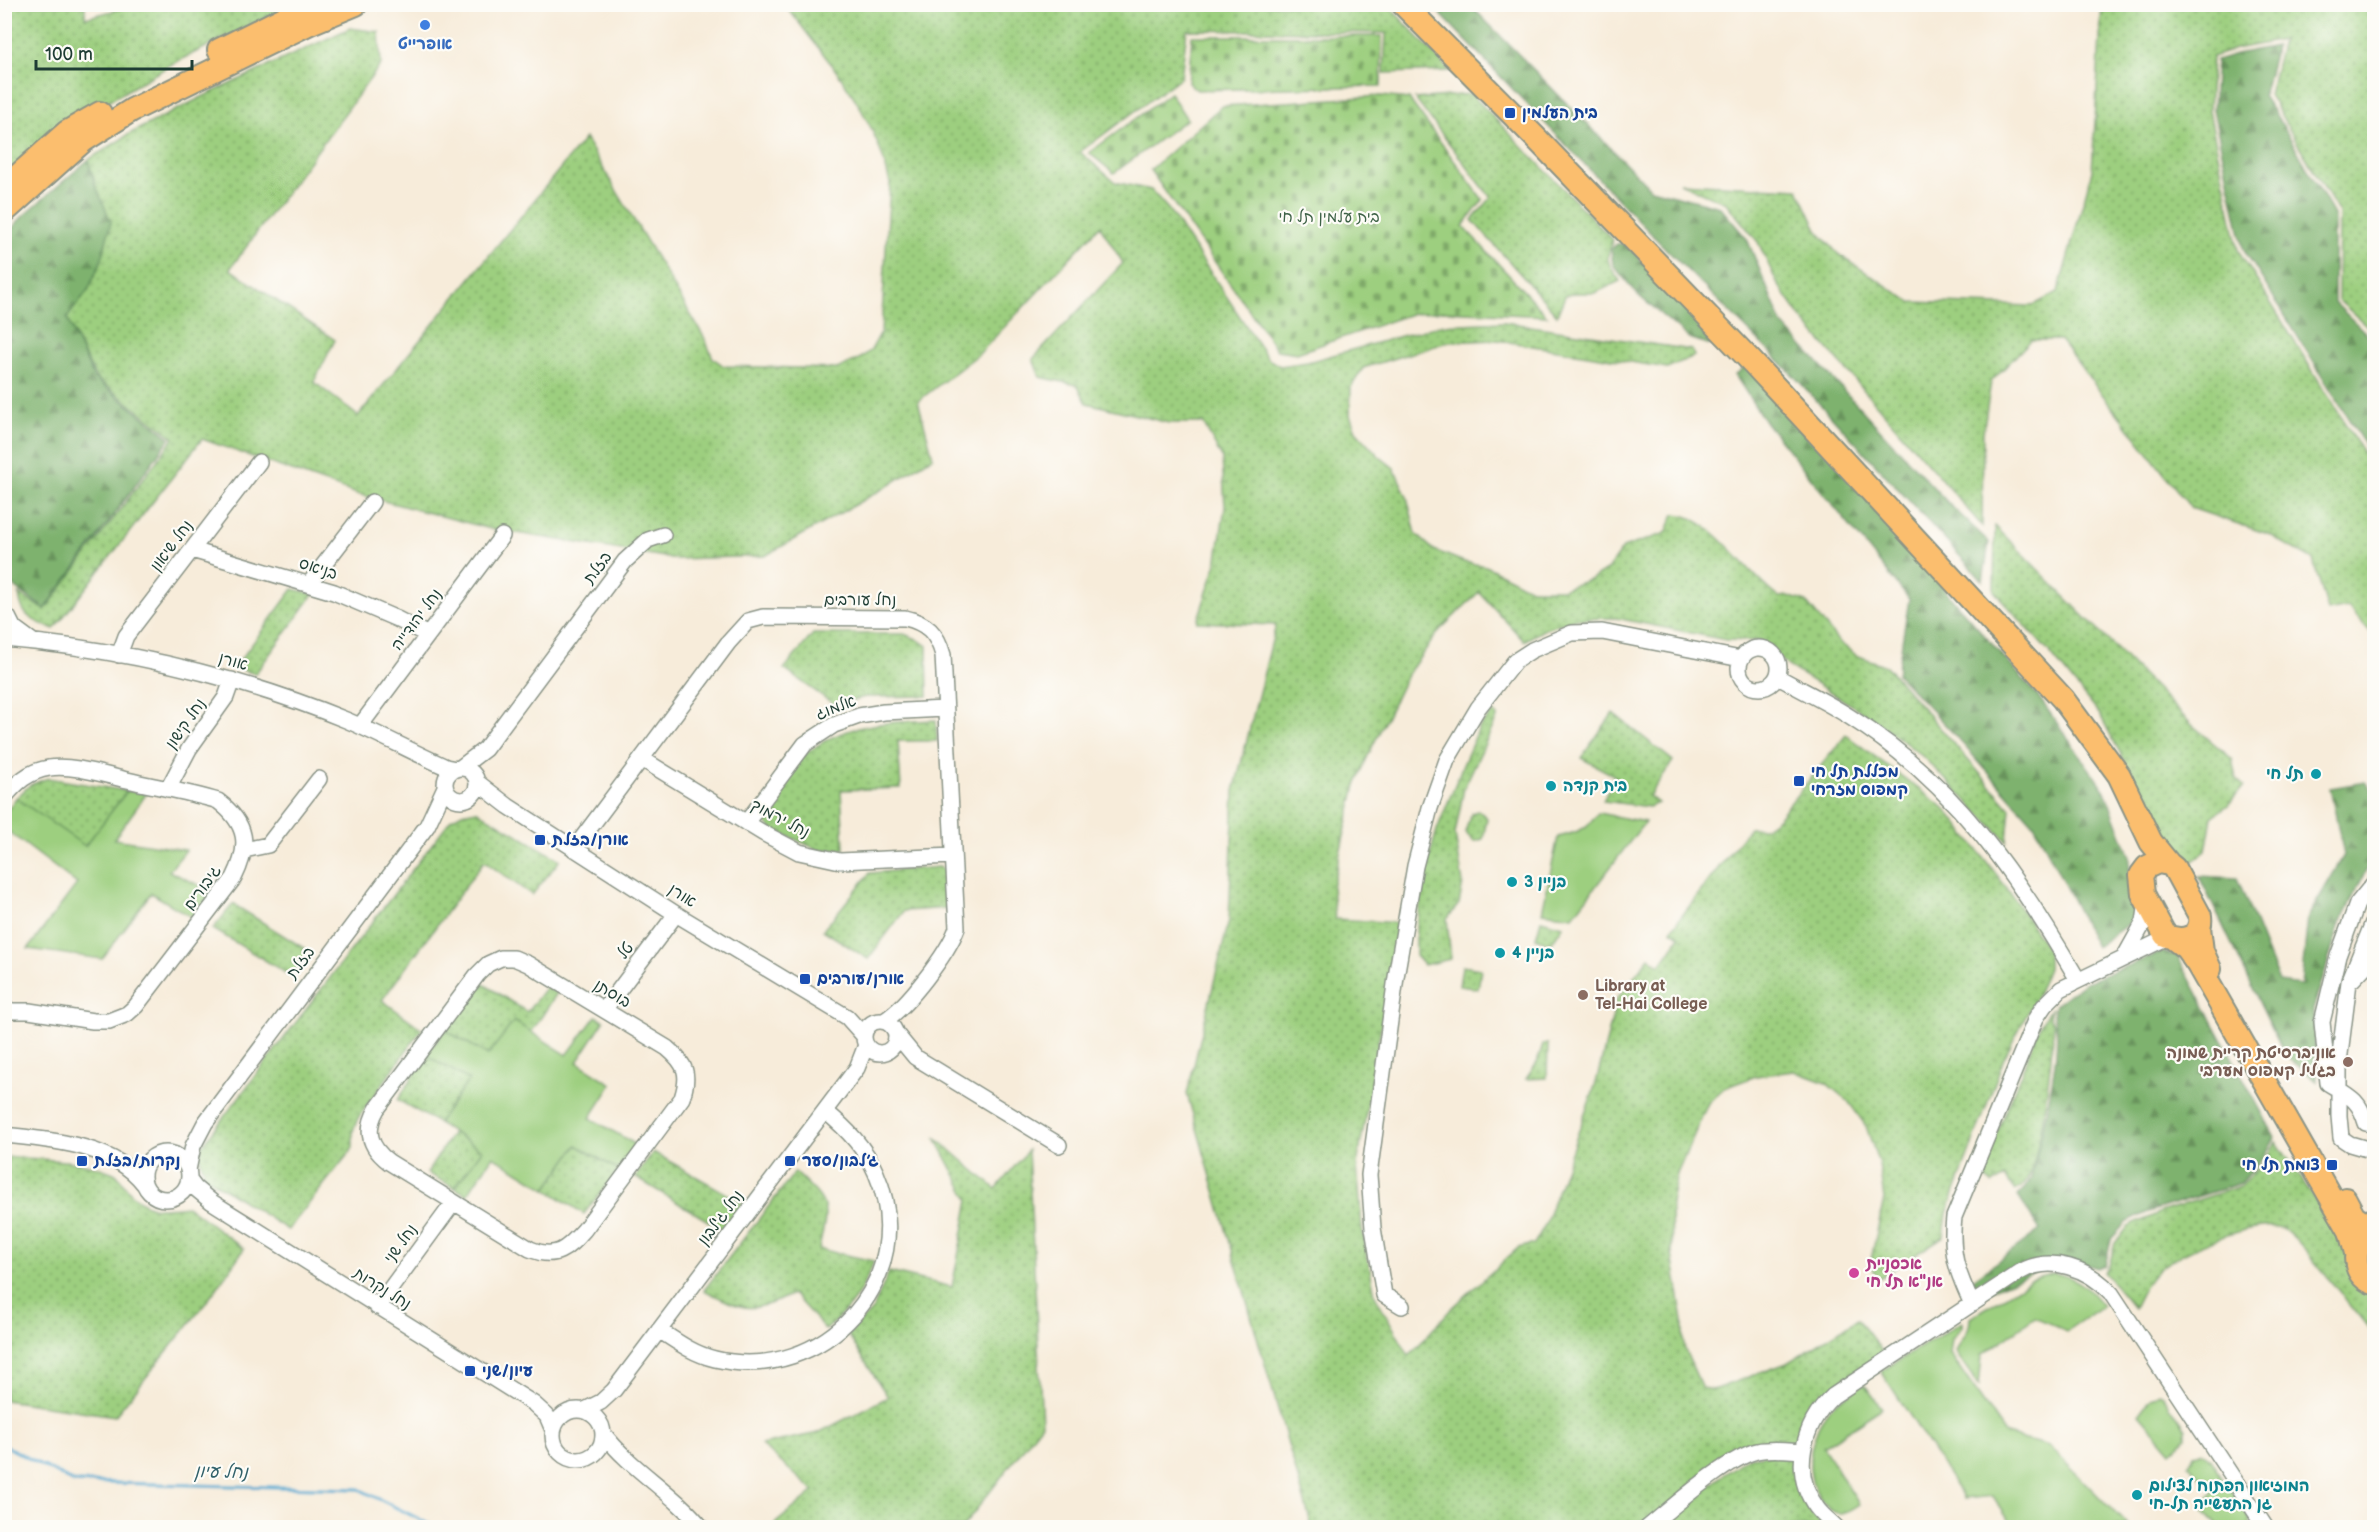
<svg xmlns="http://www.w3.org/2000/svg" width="2379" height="1532" viewBox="0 0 2379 1532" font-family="'Balsamiq Sans','Playpen Sans Hebrew',sans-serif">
  <defs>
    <pattern id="grass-dots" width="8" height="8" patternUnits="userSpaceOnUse" patternTransform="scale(1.5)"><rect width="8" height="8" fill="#9dcf7f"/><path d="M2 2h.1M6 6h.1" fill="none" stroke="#7fa969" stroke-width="1.8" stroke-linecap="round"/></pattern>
    <pattern id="forest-firs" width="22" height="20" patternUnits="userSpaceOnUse" patternTransform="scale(1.5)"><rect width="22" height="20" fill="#7eb26e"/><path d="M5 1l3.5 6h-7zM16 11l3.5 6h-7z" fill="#67925b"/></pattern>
    <pattern id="cemetery-stones" width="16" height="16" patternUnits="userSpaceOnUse" patternTransform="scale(1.5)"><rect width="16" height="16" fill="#9dcf7f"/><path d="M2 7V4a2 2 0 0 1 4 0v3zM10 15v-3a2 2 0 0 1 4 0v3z" fill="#7fa969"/></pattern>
  </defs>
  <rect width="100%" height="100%" fill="#fdfcf7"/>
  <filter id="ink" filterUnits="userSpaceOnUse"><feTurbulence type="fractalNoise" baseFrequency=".0167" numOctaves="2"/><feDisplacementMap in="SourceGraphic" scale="12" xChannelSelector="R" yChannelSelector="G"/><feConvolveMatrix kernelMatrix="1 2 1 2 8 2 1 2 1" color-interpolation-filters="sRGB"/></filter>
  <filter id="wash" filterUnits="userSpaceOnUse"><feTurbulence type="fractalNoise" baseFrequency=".008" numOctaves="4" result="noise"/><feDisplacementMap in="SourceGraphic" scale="24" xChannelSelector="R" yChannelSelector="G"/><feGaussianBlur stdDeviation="1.35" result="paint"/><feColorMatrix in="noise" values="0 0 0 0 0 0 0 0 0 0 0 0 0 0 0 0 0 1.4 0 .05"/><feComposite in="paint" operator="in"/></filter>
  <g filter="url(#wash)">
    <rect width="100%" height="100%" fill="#f7ecda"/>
    <path fill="url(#grass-dots)" stroke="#5e865a" stroke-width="1.5" d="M2102,4L2374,5V332L2338,300L2339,213L2269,95L2282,40L2235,49L2212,57L2209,111L2238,250L2367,459L2374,467V636L2348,607L2328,611L2313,560L2268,534L2191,508L2060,340H2031L1991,382L1983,433L1982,526L1802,319L1777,283L1758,242L1726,203L1680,183L1798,189L1817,230L1838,254L1911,302L2032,306L2058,292L2092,171Z
      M5,5H85V18L135,5H291L170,65L50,136L5,178V141L14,129L5,122Z
      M783,5H1388L1450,71L1384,73L1386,33L1187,30L1181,77L1080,152L1115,182L1151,190L1169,210L1268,359L1280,366L1308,362L1441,325L1504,322L1692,350L1694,356L1667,368L1497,340L1447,342L1363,368L1351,387L1350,415L1356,431L1379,456L1394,468L1407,497L1416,534L1434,550L1464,562L1486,566L1531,589H1562L1592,579L1608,569L1623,548L1666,533L1674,514C1713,515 1747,575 1779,597L1788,596L1806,602L1838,641L1856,655L1886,666L2010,808L2007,841L1922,756L1874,719L1788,666L1760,641L1726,640L1616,618L1574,619L1545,629L1524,641L1479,592L1439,631L1407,675L1366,760L1356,785L1332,887L1335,919L1399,923L1357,1165L1362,1228L1375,1295L1409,1356L1451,1309L1518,1248L1534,1244L1545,1225L1596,1083L1617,999L1649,957L1660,965L1680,936L1671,930L1749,828H1764L1779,817L1846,735L1947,810L2006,887L2048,950V968L2038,993L2004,1058L1947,1213L1944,1236L1877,1280L1871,1260L1884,1199L1879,1164L1866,1126L1848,1101L1826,1083L1794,1071L1756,1076L1724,1088L1708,1103L1677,1174L1671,1202L1672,1254L1683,1321V1338L1685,1350L1702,1388L1713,1390L1787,1363L1858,1319L1884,1354C1843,1381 1809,1394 1795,1445L1733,1456L1639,1527H1312L1187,1094L1229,920L1234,791L1276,625L1197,622L1216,565L1225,507L1222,458L1203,423H1169L1087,403L1077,385L1040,377L1033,359L1123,263L1100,226L979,354L918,401L933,457L886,487L765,556L677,559L491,529L357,494L202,439L54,629C34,621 21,618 19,594L45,610L174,438L96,378L66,318L88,290L102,259L95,184L88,160L131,133L206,95L350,28L379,32L381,64L230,269L335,340L314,382L358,416L585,138L704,337L713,358L724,366L837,369L861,358L871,350L881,332L890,183C878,128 848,84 813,41C803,29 795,15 783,5Z
      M1471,94L1613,240C1604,259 1608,265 1620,281L1595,293H1573L1565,296L1557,315L1472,220L1491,198L1415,99Z
      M1995,526L2191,724L2232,759L2236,779L2244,786L2228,805L2212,817L2206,851L2190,863L2172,850L2166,840L2100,715L2048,651L1994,591Z
      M293,589L314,594L255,674L235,667Z
      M813,634H904L917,639L927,646L928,696L865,697L835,705L784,669Z
      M1493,712L1498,716L1464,788L1455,834L1463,883L1459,904L1447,919L1451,959L1424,965L1416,956V931L1425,873L1437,830L1462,767L1479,728Z
      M1613,713L1673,761L1649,796L1658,803L1649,807L1603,801L1615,776L1581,758Z
      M936,720L937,741H898L901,788L841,790L844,849L819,850L772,829L762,819L763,814C773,797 783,779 796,764C833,723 885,722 936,720Z
      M48,778L127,791L85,847L16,798L30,785Z
      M476,810L560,860L532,895L484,861L382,1000L422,1029L358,1118L353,1131V1148L288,1230L206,1177L200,1160L201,1147L451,819L462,813Z
      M1478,810L1487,818L1483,839L1474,842L1465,832L1471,814Z
      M939,867L946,871L948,908L904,911L868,959L823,930L870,873Z
      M233,904L310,952L291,976L213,929Z
      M1541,920L1563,926L1551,944L1536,938Z
      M1462,966L1481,969L1478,989L1459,986Z
      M482,983L527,1012L546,987L557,993L531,1033L514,1022L488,1055L445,1030Z
      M2051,1008L2049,1017L2054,1023C2052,1052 2041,1168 2023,1186C2021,1189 2017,1189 2015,1191L2005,1177L1992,1184L1981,1174L2041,1023Z
      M1543,1044H1548L1547,1078L1526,1079L1537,1063Z
      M426,1055L469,1080L438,1123L398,1100Z
      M453,1132L482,1150L455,1188L427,1173Z
      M935,1137L996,1189L1028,1150L1042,1424L963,1527H771L814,1491L761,1445L818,1433L888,1397L848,1335L873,1309L889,1272L952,1287L969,1200Z
      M2276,1141L2374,1287V1335C2356,1312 2338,1290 2319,1267C2309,1255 2298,1239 2285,1230C2263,1215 2176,1252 2158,1270C2147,1280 2140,1295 2134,1308L2104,1272L2109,1266L2115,1243L2128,1227L2161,1212L2241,1186L2265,1162Z
      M577,1145L618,1170L584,1214L546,1189Z
      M653,1152L743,1203L723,1230L635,1177Z
      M5,1157C41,1159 80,1159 114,1173C120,1176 124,1185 129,1191C147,1212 161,1209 187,1206L244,1249L209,1299L115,1416L5,1400Z
      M795,1172C830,1205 829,1203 819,1249L874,1261C861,1295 852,1306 826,1330L793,1294C750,1314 745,1311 704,1290Z
      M1790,1453C1807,1477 1794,1502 1824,1527L1652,1528L1748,1457Z"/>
    <path fill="url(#forest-firs)" stroke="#4e7851" stroke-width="1.5" d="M1432,5H1470L1651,189L1720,207L1747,239L1782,324L1950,505L1989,542L1983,581L1794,376L1660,243Z
      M2276,46L2263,96L2283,126L2334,215V302L2370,337H2374V460L2243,248L2213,110L2216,60L2236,54Z
      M88,160L95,184L111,222L102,259L88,290L67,318L94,378L170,438L45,609L5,580V236L23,216Z
      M1617,244H1625L1718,337L1710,345L1689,338L1638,295L1613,265L1611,249Z
      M1748,365L1857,484L1954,601L2038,696L2105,791L2130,857L2129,880L2137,902L2135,919L2096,947L2034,824L1952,732L1897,674L1909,599L1764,420L1735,375Z
      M2365,782L2374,792V861L2366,871L2340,923L2313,1010L2317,1081L2285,1055L2199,876L2237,878L2279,982L2301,985L2308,917L2344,855L2330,788Z
      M2162,952L2177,955L2180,961L2275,1137L2263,1158L2241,1183L2148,1212L2126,1223L2111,1239L2105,1266L2098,1268L2067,1259L1979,1295L1972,1280L2040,1230L2018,1196L2026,1188L2031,1178C2038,1148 2067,1039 2053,1016L2055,1005L2084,983Z"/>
    <path fill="url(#cemetery-stones)" stroke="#5e865a" stroke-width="1.5" d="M1192,36H1382L1381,86L1197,90L1188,83Z
      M1170,93L1187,119L1114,173L1089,153Z
      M1381,96L1409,99L1483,200L1463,226L1547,316L1444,311L1411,314L1297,353L1277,350L1150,170L1222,106Z"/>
    <path fill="#9dcf7f" stroke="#5e865a" stroke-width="1.5" d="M127,791L147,793L114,839L186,850L169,871L213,892L193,918L151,893L102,959L28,949L77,884L5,829V813L16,798L85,846Z
      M1598,813L1645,822L1573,916L1542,912L1558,837C1576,833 1588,829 1598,813Z
      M596,1016L604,1021L577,1062L612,1084L590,1118L635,1144L618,1170L577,1145L546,1189L493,1156L467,1195L455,1188L482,1150L438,1123L469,1080L426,1055L445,1030L488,1055L514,1021L567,1055Z
      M2054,1273C2079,1278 2088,1287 2103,1306L2066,1331L2035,1317L1982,1355L1979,1386L1956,1353C1959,1339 1970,1334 1970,1318L2031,1280Z
      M1962,1322V1327L1952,1339L1950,1354L2006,1435L2049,1446L2129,1527H2013L1993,1496L1964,1499L1881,1371Z
      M1864,1384L1882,1408L1823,1447L1859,1504C1845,1514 1836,1518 1824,1504C1803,1480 1808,1442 1824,1416C1832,1402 1852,1393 1864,1384Z
      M2159,1393L2163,1395L2186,1429V1438L2171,1451L2139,1414L2151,1398Z
      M2202,1452L2209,1457L2250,1520L2249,1527H2219L2201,1506L2214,1491L2189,1465L2194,1454Z"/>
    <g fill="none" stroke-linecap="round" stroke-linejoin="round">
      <path stroke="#55a8d0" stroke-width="3" d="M4,1445L73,1482L359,1489L437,1528"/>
    </g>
  </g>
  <g filter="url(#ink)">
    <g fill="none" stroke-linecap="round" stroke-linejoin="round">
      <defs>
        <path id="minor" d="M192,550L334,592L397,619L428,635
          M309,584L372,502
          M8,617L13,627L32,641
          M4,639C121,649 238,676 346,720C380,734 412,752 446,767L456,769
          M1739 668a20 20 0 1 1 40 0a20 20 0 1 1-40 0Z
          M119,655L126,636L259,462
          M1778,677C1801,690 1827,702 1850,717C1954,782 2018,876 2078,980
          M360,726L502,536
          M642,759L763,833L799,852L840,861L953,856
          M445 784a16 16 0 1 1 32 0a16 16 0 1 1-32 0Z
          M460,768L485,749L625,561L648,540L663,535
          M477,782L508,806L676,914L847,1017L864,1036
          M168,789L189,749L226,697L232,680
          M4,798C16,783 29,771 49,768C71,764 105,775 127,780C157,787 188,792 218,801C248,824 250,846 234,878L136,1006L127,1014L109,1021H93L29,1011H4
          M746,823L805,744L834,725L859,716L884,712L945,709
          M574,849L728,643L748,621L763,617L905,618C927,623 937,633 943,655L957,928C948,953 907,1007 884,1021
          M244,850L268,845L319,779
          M2374,883L2357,904L2338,956L2322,1022L2328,1083C2349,1096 2359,1099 2366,1123L2374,1124
          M2374,920L2349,982L2339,1062V1116L2341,1138L2350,1144L2374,1151
          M2125,956L2144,922L2147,902
          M501,958H514L528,964L667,1048C686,1064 690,1074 682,1098L584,1230C567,1249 556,1260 530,1249L389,1162C369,1147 365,1130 377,1109L477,975L488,964Z
          M2352,980L2374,957
          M604,1010L676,914
          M864 1037a16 16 0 1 1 32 0a16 16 0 1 1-32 0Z
          M897,1035L915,1057L1059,1145
          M4,1135C51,1140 113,1144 144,1184
          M143 1176a23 23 0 1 1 46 0a23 23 0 1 1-46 0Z
          M188,1170L193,1146L205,1123L427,826L445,787
          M189,1180L195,1188L212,1202L534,1404L547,1416L553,1430
          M1972,1304C1957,1272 1950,1253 1954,1217L2036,1018L2044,1006L2061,989L2168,937
          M1402,1306L1384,1295L1373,1228L1369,1175L1396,977L1415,866L1430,808L1447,760L1478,708L1515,661L1532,650L1572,633L1602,632L1741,659
          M377,1307L454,1202
          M659,1330C677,1342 694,1354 715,1359C824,1385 922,1278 876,1173C865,1147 846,1128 825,1111
          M553 1435a25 25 0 1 1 50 0a25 25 0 1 1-50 0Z
          M585,1410L601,1402L614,1390L857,1068L866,1045
          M603,1433C631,1470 673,1492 702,1528
          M1647,1528C1673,1507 1727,1458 1757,1451C1772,1448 1788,1450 1803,1451
          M1837,1528C1830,1521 1822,1515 1817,1508C1790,1472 1803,1424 1833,1396L2020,1272C2051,1254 2089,1269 2111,1293L2266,1528"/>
        <path id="highway" d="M1403,4L1535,137L1753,363L2063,699L2119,775L2151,842L2169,864
          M219,50L312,4
          M4,188L67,132L100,113
          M4,212L83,141L132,110L308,24L356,4
          M2158,862L2169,864L2174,868L2200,916C2203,939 2181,943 2165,935L2143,894L2141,875L2147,867Z
          M2199,927L2202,951L2210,969
          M2174,939L2186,948L2198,965L2350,1231L2356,1253
          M2345,1199L2354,1216L2374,1229
          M2362,1241C2351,1257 2356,1277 2374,1283"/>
      </defs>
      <use href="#minor" stroke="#8b9487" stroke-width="18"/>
      <use href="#highway" stroke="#8b9487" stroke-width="26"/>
      <use href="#minor" stroke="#fff" stroke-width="15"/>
      <use href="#highway" stroke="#fbbe6e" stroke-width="22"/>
    </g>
  </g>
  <circle fill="#3f7fe0" stroke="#fdfcf7" stroke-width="2" cx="425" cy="25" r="6"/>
  <g fill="#1a4fb4" stroke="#fdfcf7" stroke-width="2">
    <rect x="1504" y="107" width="12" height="12" rx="3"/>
    <rect x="1793" y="775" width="12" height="12" rx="3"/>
    <rect x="534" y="834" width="12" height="12" rx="3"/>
    <rect x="799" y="973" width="12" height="12" rx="3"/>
    <rect x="76" y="1155" width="12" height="12" rx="3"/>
    <rect x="784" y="1155" width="12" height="12" rx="3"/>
    <rect x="2326" y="1159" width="12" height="12" rx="3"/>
    <rect x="464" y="1365" width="12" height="12" rx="3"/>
  </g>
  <g fill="#0f9aa8" stroke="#fdfcf7" stroke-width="2">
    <circle cx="2316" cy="774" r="6"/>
    <circle cx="1551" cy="786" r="6"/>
    <circle cx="1512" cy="882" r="6"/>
    <circle cx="1500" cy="953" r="6"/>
    <circle cx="2137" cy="1495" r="6"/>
  </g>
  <g fill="#8d6e63" stroke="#fdfcf7" stroke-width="2">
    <circle cx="1583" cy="995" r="6"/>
    <circle cx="2348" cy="1062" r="6"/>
  </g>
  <circle fill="#d1479c" stroke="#fdfcf7" stroke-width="2" cx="1854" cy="1273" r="6"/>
  <g text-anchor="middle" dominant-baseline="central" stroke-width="4.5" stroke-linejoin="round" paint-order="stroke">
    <g font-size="16" font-weight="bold" fill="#366cbe" stroke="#fdfcf7">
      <text x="425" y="44">אופרייט</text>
    </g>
    <g font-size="16" font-weight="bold" fill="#164399" stroke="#fdfcf7" text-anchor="start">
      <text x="1522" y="113">בית העלמין</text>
      <text x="1811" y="772">מכללת תל חי<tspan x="1811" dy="18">קמפוס מזרחי</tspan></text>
      <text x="552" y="840">אורן/בזלת</text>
      <text x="817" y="979">אורן/עורבים</text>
      <text x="94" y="1161">נקרות/בזלת</text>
      <text x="802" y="1161">ג׳לבון/סער</text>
      <text x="2320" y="1165" text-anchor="end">צומת תל חי</text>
      <text x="482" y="1371">עיון/שני</text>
    </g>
    <g font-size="16" fill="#3e6247" stroke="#fdfcf7">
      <text x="1329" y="217">בית עלמין תל חי</text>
    </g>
    <g font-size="16" fill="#1f3d34" stroke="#fdfcf7">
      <text transform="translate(172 546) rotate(-53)">נחל שיאון</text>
      <text transform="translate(598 568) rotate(-53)">בזלת</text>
      <text transform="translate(318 569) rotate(18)">בניאס</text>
      <text x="860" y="600">נחל עורבים</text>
      <text transform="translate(417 620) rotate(-53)">נחל יהודייה</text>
      <text transform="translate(233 662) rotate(15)">אורן</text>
      <text transform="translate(836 708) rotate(-21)">אלמוג</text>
      <text transform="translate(186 724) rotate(-55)">נחל קישון</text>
      <text transform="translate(780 819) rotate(28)">נחל ירמוך</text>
      <text transform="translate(203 888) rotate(-54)">גיבורים</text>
      <text transform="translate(682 896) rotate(32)">אורן</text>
      <text transform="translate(626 951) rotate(-53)">טל</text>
      <text transform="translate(301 963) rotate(-53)">בזלת</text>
      <text transform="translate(612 994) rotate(31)">בוסתן</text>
      <text transform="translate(721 1218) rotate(-53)">נחל ג'לבון</text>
      <text transform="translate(401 1244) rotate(-54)">נחל שני</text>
      <text transform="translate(382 1289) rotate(32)">נחל נקרות</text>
    </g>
    <g font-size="16" font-weight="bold" fill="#0d838f" stroke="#fdfcf7" text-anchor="start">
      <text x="2304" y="774" text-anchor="end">תל חי</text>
      <text x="1563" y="786">בית קנדה</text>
      <text x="1524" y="882">בניין 3</text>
      <text x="1512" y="953">בניין 4</text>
      <text x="2149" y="1486">המוזיאון הפתוח לצילום<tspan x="2149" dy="18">גן התעשייה תל-חי</tspan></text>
    </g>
    <g font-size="16" font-weight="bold" fill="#785e54" stroke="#fdfcf7" text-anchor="start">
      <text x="1595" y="986">Library at<tspan x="1595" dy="18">Tel-Hai College</tspan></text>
      <text x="2336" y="1053" text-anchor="end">אוניברסיטת קריית שמונה<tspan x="2336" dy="18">בגליל קמפוס מערבי</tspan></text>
    </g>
    <g font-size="16" font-weight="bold" fill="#b23c85" stroke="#fdfcf7" text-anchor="start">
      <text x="1866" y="1264">אכסניית<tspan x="1866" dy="18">אנ"א תל חי</tspan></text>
    </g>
    <g font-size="18" font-style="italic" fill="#32626b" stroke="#fdfcf7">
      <text transform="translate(221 1472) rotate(1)">נחל עיון</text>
    </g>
  </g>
  <rect width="2379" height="1532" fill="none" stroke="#fdfcf7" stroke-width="24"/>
  <path d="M36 60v9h156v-9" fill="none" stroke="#1f3d34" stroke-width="3"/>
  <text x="45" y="60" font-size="18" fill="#1f3d34" stroke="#fdfcf7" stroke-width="4.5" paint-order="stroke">100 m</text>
</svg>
